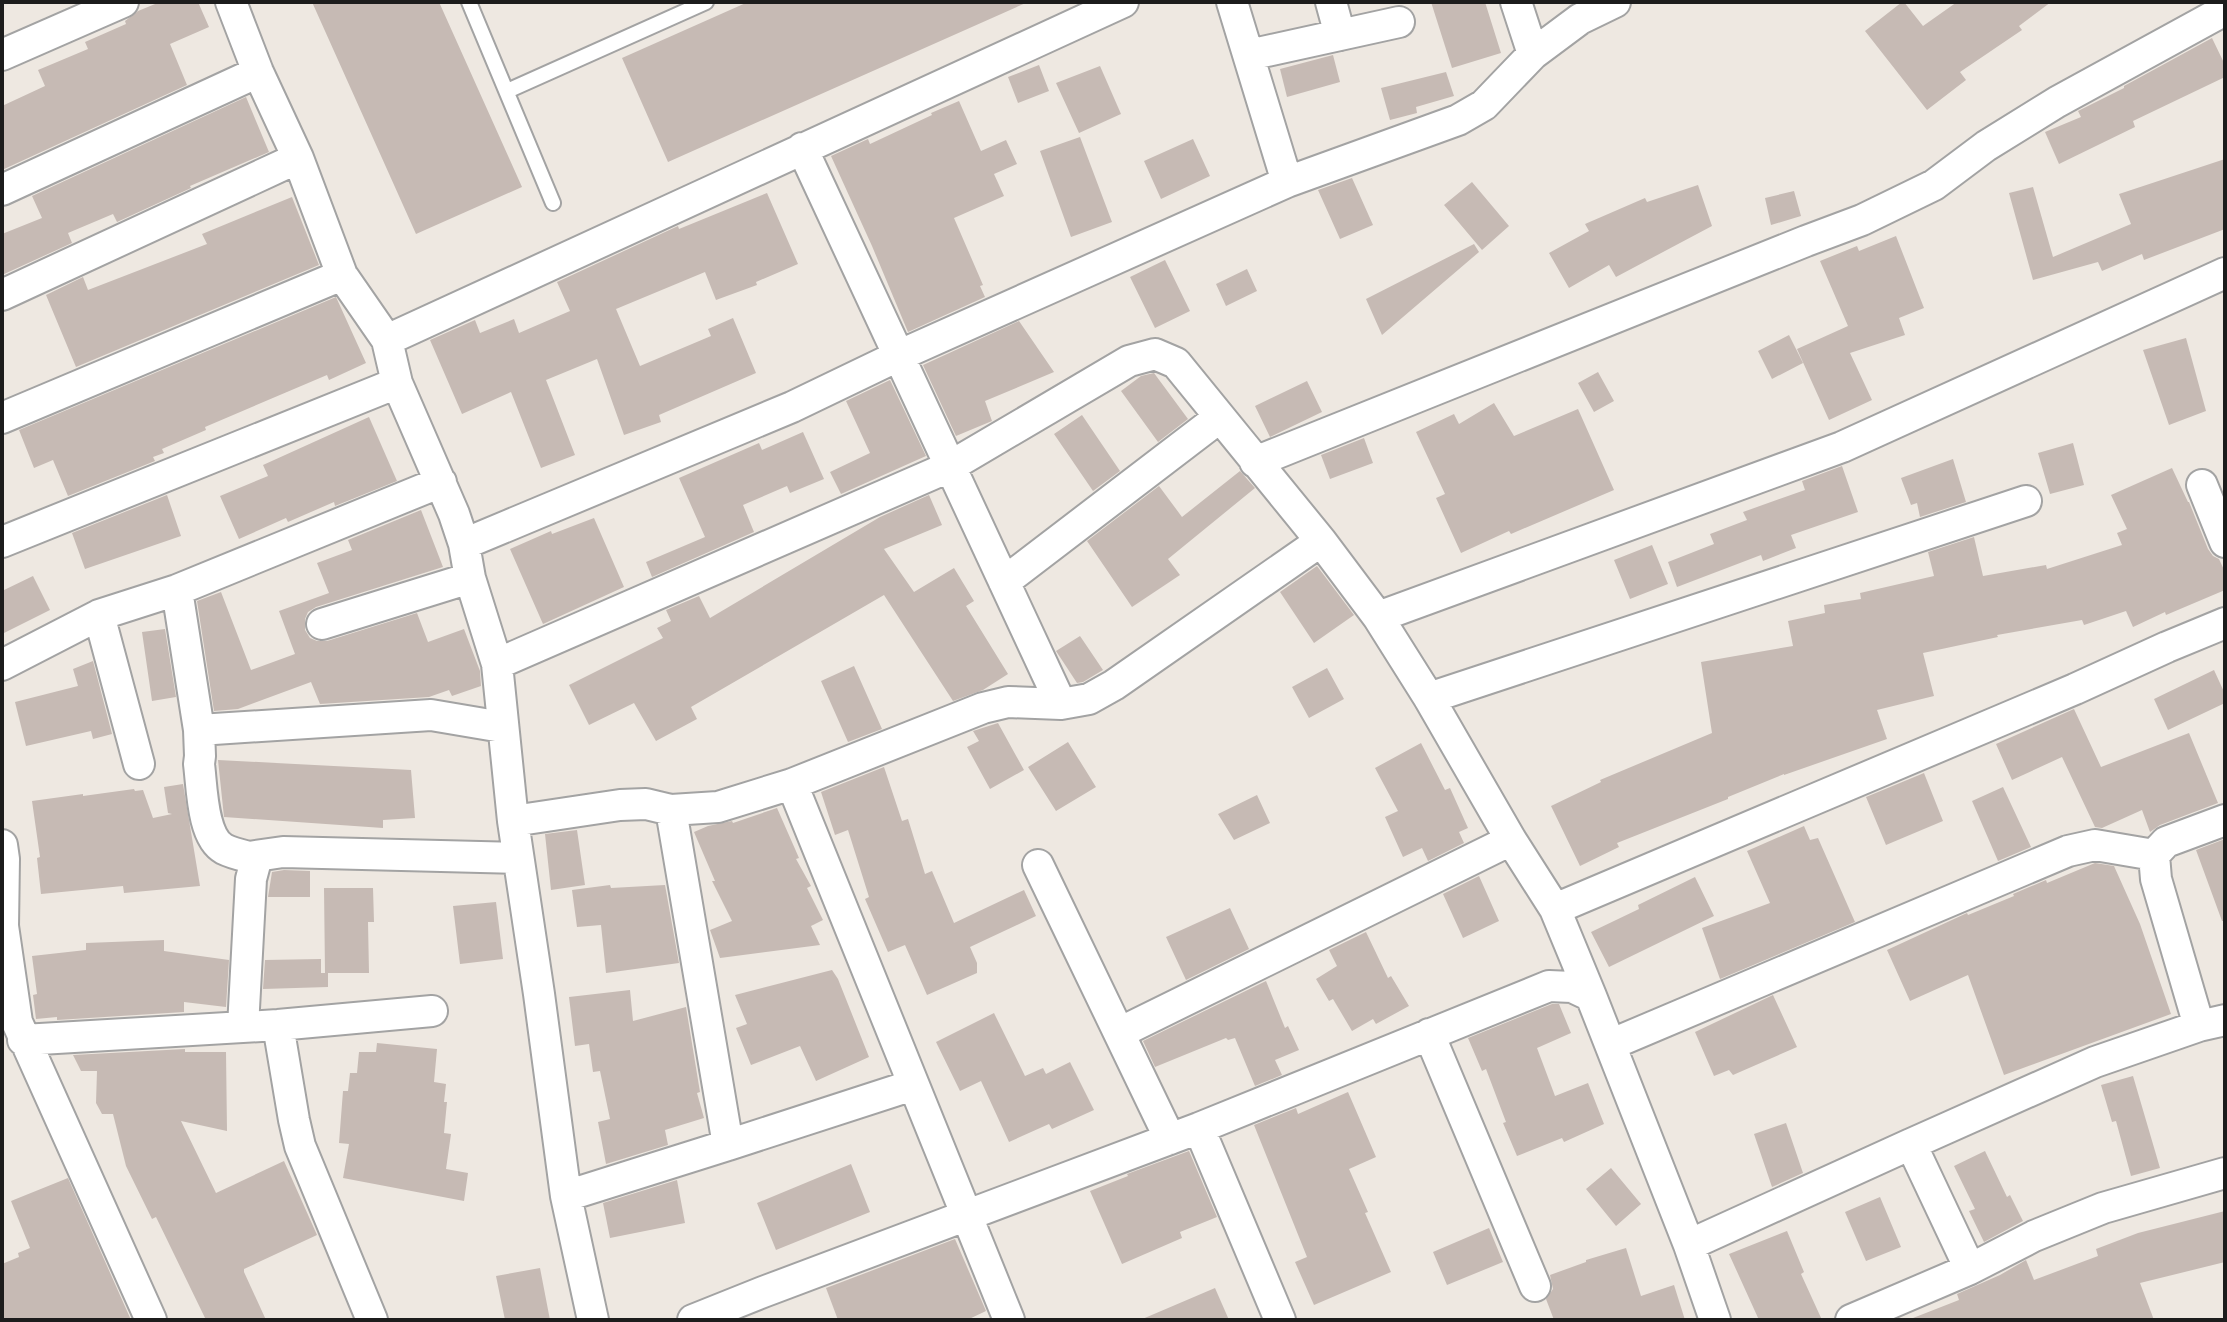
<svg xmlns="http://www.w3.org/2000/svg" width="2227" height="1322" viewBox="0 0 2227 1322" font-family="'Roboto Condensed',sans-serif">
  <rect width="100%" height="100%" fill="#eee8e1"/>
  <path fill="#c6bab4" d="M160,2H198L209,27L170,44L187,85L2,170V106L45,86L38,70L88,49L85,42L126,24L125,21L138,11Z
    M312,2H439L522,187L416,234Z
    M748,2H1028L668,162L622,58Z
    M1431,2H1485L1501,53L1452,68Z
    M1902,2H1904L1923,26L1957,2H2051L2019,26L2022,30L1960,72L1966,80L1927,110L1865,31Z
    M2212,38L2225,65V77L2133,121L2135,127L2059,164L2045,132L2081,117L2078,111L2124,88V86Z
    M1333,55L1340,82L1287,97L1280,69Z
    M1039,65L1049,91L1018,103L1008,77Z
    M1100,66L1121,114L1079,133L1056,83Z
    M1446,72L1454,96L1416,107L1417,113L1390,120L1381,88Z
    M246,97L269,152L190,186L191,188L117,222L113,214L68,233L72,243L2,275V234L42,218L32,196Z
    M959,101L981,151L1006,140L1017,164L994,174L1004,196L954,218L983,285L980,286L985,297L908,332L872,246L831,156L868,139L870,144L932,115L931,113Z
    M1080,137L1112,222L1071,237L1040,151Z
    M1193,139L1210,176L1161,199L1144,161Z
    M2225,159V229L2144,260L2142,254L2102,271L2098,262L2033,280L2009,193L2033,187L2053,257L2131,224L2119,194Z
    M1352,178L1373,225L1340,239L1318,190Z
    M1472,182L1509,226L1482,250L1444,205Z
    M1698,185L1712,226L1616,277L1609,265L1569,288L1549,253L1589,231L1585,224L1645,198L1647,202Z
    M1794,191L1801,216L1771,225L1765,198Z
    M767,193L798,264L756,282L757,285L716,300L705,272L616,309L640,366L711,336L708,329L733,318L756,373L659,415L661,422L624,435L597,359L546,380L575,455L541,468L511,392L462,414L430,340L475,320L480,333L514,319L519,333L570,311L557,282L678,226L679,229Z
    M292,197L319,265L76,367L46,295L83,277L88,290L207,244L202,234Z
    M1896,236L1924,308L1899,318L1905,335L1850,353L1872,400L1829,420L1797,349L1848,326L1820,261L1857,246L1859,251Z
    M1474,244L1479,252L1382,335L1366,299Z
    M1165,260L1190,311L1155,328L1130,277Z
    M1247,269L1257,291L1226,306L1216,284Z
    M336,297L366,363L329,380L327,375L205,427L206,430L162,449L164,453L153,457L155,461L68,496L53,460L34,468L19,430Z
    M1019,321L1054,372L985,401L992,421L956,436L923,365Z
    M1789,335L1803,363L1772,379L1758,351Z
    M2186,338L2206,411L2169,425L2143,350Z
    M1598,372L1614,401L1594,412L1578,383Z
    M1154,373L1188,419L1158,442L1121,391L1141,376Z
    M890,380L926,456L841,494L830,472L870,453L846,401Z
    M1307,381L1322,412L1270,437L1255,406Z
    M1494,403L1514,436L1578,409L1614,490L1511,534L1509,531L1461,553L1436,498L1445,494L1416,432L1454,414L1459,424Z
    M1082,415L1120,471L1093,491L1054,434Z
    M369,417L397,481L335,506L334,502L288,522L286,518L239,539L220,496L268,476L263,465Z
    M803,432L824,479L790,493L787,486L743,505L754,532L652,577L646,562L705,537L679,478L759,443L762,450Z
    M1364,438L1373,463L1330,479L1321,455Z
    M2073,443L2084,485L2050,494L2038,453Z
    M1953,459L1966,502L1920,517L1917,503L1911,505L1901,478Z
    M1842,466L1858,512L1791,535L1796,548L1763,561L1761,555L1677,587L1668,562L1714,544L1710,534L1747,520L1743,512L1805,490L1802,481Z
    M2172,468L2188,502H2189L2208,549L2213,556L2219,559L2225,572V590L2166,615L2165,612L2133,627L2126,611L2084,625L2082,620L1997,635L1998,637L1923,653L1934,696L1877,710L1887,739L1784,775V774L1728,797V799L1617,843L1619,847L1580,866L1551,806L1601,782L1600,780L1712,733L1701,662L1793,646L1788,621L1825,613L1824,605L1861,599L1860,593L1934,576L1928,552L1974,537L1983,576L2046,565L2047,569L2122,545L2117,533L2127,529L2111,495Z
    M1240,471L1255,488L1168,559L1180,575L1132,607L1087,541L1159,486L1182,517Z
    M167,495L181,536L85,569L72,533Z
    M929,495L942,525L884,549L914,592L954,568L974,601L966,606L1008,674L983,690L953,701L884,595L691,707L697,719L656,741L634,703L589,725L569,685L663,638L657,628L671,621L666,610L699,596L710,618L880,517Z
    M421,510L443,567L316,607L308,612L305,619V630L310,638L317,641H327L417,613L428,642L464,629L480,671L481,686L452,696L449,690L429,697L320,704L311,682L238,709L214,711L197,601L221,592L251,670L295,654L279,611L329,593L317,563L352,550L348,540Z
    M594,518L624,587L543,624L510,549L551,531L552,534Z
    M1652,545L1668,584L1630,599L1614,560Z
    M1317,566L1354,615L1314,643L1280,592Z
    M33,576L50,610L2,634V591Z
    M165,629L176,697L152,701L142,632Z
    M1080,636L1103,670L1083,682L1077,683L1056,651Z
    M93,661L112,734L93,739L91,731L26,746L15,702L78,686L73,669Z
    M854,666L882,729L848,742L821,681Z
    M1327,668L1344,699L1309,718L1292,687Z
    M2214,670L2225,694V703L2168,730L2154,699Z
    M2074,709L2101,767L2189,733L2218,803L2160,825L2150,832L2142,810L2102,828L2095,827L2062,757L2012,780L1996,744Z
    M998,723L1024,770L990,789L967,747L979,741L973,731Z
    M1068,742L1096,787L1056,811L1028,767Z
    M1421,743L1445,790L1450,788L1468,828L1459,832L1464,843L1428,861L1422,848L1403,857L1385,817L1398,811L1375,768Z
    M218,760L411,770L415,818L383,820V828L224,817Z
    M884,767L902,821L908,819L925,874L932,871L954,923L1024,890L1036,916L970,947L977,963V973L927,995L905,945L888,952L865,899L869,897L848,830L835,835L821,792Z
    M1924,773L1943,821L1886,845L1866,797Z
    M183,784L200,886L124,893L123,886L41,894L37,858L40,857L32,801L83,794V796L134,789L135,791L143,790L153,818L172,814L168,813L164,787Z
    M2003,787L2031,847L1998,861L1972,801Z
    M1257,795L1270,823L1234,840L1218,814Z
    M777,808L799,858L796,859L811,886L807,888L823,920L811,926L820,945L720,958L710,930L732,921L712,881H715L694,832L708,826L732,821L733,823Z
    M1804,826L1810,840L1818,838L1855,922L1720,979L1702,928L1770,903L1747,851Z
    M577,830L585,885L551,890L545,834Z
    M2225,839V921H2222L2196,850Z
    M2095,863L2114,866L2140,924L2171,1014L2004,1075L1968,975L1910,1001L1887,950L1967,913L1968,915L2014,896L2013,894L2046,880L2047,883Z
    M284,870L310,871V897H268L272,872Z
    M1479,876L1499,921L1463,938L1443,894Z
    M1695,877L1714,916L1609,967L1591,932L1639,909L1638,905Z
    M610,885L611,888L665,885L679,963L606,973L601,925L577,927L572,890Z
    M324,888H373L374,922H368L369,973H328V987L263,989L265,960L321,959V973H325Z
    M496,902L503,959L460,964L453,906Z
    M1230,908L1249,949L1186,980L1166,937Z
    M1366,932L1388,978L1391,976L1409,1006L1376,1024L1373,1019L1352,1031L1333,999L1329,1001L1316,979L1337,966L1329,950Z
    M164,940V951L229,960L226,1007L184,1002V1012L57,1020V1017L36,1019L33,995L37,994L32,956L86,950V943Z
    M832,970L838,979L869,1057L816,1081L800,1046L751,1065L736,1028L747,1024L735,995Z
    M1266,981L1285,1028L1288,1026L1299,1050L1275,1060L1282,1075L1255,1086L1235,1038L1228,1040L1226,1038L1155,1067L1143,1041Z
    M630,990L633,1021L686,1007L700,1092L697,1093L704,1118L665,1130L668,1145L606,1164L598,1122L610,1119L600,1071L593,1072L589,1044L575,1046L569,997Z
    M1773,995L1797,1047L1733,1075L1729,1070L1714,1076L1695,1032Z
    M1552,1004H1559L1571,1033L1537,1048L1555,1096L1588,1083L1604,1124L1564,1142L1562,1138L1517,1156L1503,1123L1506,1122L1486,1069L1482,1071L1468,1038Z
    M994,1013L1025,1076L1043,1068L1046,1074L1070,1062L1094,1110L1052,1129L1049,1124L1009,1142L981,1081L960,1091L936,1042Z
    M377,1043L437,1049L434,1082L446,1084L444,1102H447L444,1133L451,1134L446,1169L468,1173L464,1201L343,1178L349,1144L339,1143L343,1091H348L350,1073H357L359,1052H376Z
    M185,1049V1052H226L227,1131L181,1121L216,1193L284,1161L317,1235L244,1269V1272L266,1320H206L156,1217L152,1219L126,1166L113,1114H102L96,1103L97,1071H81L73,1055Z
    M2133,1076L2160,1168L2131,1176L2116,1121L2112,1122L2101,1085Z
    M1348,1092L1376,1157L1349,1169L1368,1212L1365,1213L1391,1272L1314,1305L1295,1262L1307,1257L1254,1125L1296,1108L1298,1114Z
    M1786,1123L1803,1173L1772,1187L1754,1134Z
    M1189,1151L1217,1217L1180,1232L1182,1238L1122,1264L1090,1191L1128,1176L1127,1174Z
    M1985,1151L2007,1197L2010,1195L2023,1221L1984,1242L1969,1211L1975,1209L1954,1166Z
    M851,1164L870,1212L776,1250L757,1203Z
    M1611,1168L1641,1204L1616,1226L1586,1189Z
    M68,1178L131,1320H2V1264L19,1257L18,1253L30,1248L11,1201Z
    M677,1180L685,1223L610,1238L603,1203Z
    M1880,1197L1901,1247L1866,1261L1845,1212Z
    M2225,1211V1262L2140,1283L2154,1320H1914L1913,1318L1959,1300L1957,1294L2000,1275L2026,1260L2034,1280L2098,1256L2096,1249L2138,1233Z
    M1489,1228L1503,1262L1447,1285L1433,1252Z
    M1787,1231L1804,1272L1801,1274L1822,1320H1759L1729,1254Z
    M955,1239L986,1311L967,1320H838L826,1288Z
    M1626,1248L1641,1296L1674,1285L1685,1320H1554L1546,1299L1553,1289L1550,1275L1586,1262V1260Z
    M540,1268L550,1320H505L496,1276Z
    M1215,1288L1229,1320H1140Z"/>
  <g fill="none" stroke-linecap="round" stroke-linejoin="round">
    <defs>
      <path id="lane" d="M469,2L553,203
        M507,91L706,2"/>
      <path id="street" d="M231,2L258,72L298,158L342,275L387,340L397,383L454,514L464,544L470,578L497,664L513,821L539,994L566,1196L593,1320
        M1331,2L1340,35
        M1533,54L1580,19L1615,2
        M2,55L123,2
        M1249,55L1399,22
        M802,148L1061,704
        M1287,182L1458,120L1484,105L1533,54L1516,2
        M2,190L258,72
        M2,295L298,158
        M387,340L1123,2
        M2,418L342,275
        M1255,462L1806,241L1862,220L1934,185L1986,146L2057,102L2225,10
        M2202,485L2225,542
        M2,542L397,383
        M464,544L792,407L898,356L1287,182L1232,2
        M1004,582L1220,417
        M177,590L199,730L200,756L199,764C202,787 202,837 224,849C232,853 241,855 249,857
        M99,615L139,764
        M1378,617L1842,447L2225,273
        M322,624L470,578
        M497,664L949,467L1129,361L1155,354L1176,363L1321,541L1378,617L1429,698L1511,840L1555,909L1591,996
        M2,665L99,615L177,590L441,482
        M1429,698L2026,501
        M199,730L431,715L502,727
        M792,784L1009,1320
        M513,821L620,805L646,804L671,810L718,807L792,784L983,708L1008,702L1061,704L1089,699L1114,685L1321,541
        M2,845L4,859L3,926L17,1022L151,1320
        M1038,865L1170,1139
        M1555,909L2075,689L2167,647L2225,623
        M278,1025L294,1120L300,1146L372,1320
        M2199,1026L2156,879L2154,855L2166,842L2225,820
        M243,1027L251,879L255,864L249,857L283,852L518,858
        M1119,1033L1511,840
        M1429,1034L1535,1286
        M23,1040L278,1025L432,1011
        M1612,1044L2068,851L2095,845L2154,855
        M1199,1128L1280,1320
        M728,1145L913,1085
        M566,1196L728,1145L671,810
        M1689,1245L1911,1144
        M1970,1269L1911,1144L2095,1062L2199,1026L2225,1020
        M693,1320L763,1292L1199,1128L1549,986L1572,987L1591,996L1689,1245L1715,1320
        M1851,1320L1970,1269L2034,1236L2103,1208L2225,1173"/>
    </defs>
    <use href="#lane" stroke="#a3a3a3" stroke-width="18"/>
    <use href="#street" stroke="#a3a3a3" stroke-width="34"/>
    <use href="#lane" stroke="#fff" stroke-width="14"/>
    <use href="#street" stroke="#fff" stroke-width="30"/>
  </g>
  <rect width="2227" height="1322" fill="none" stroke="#1c1c1c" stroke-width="8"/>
</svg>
